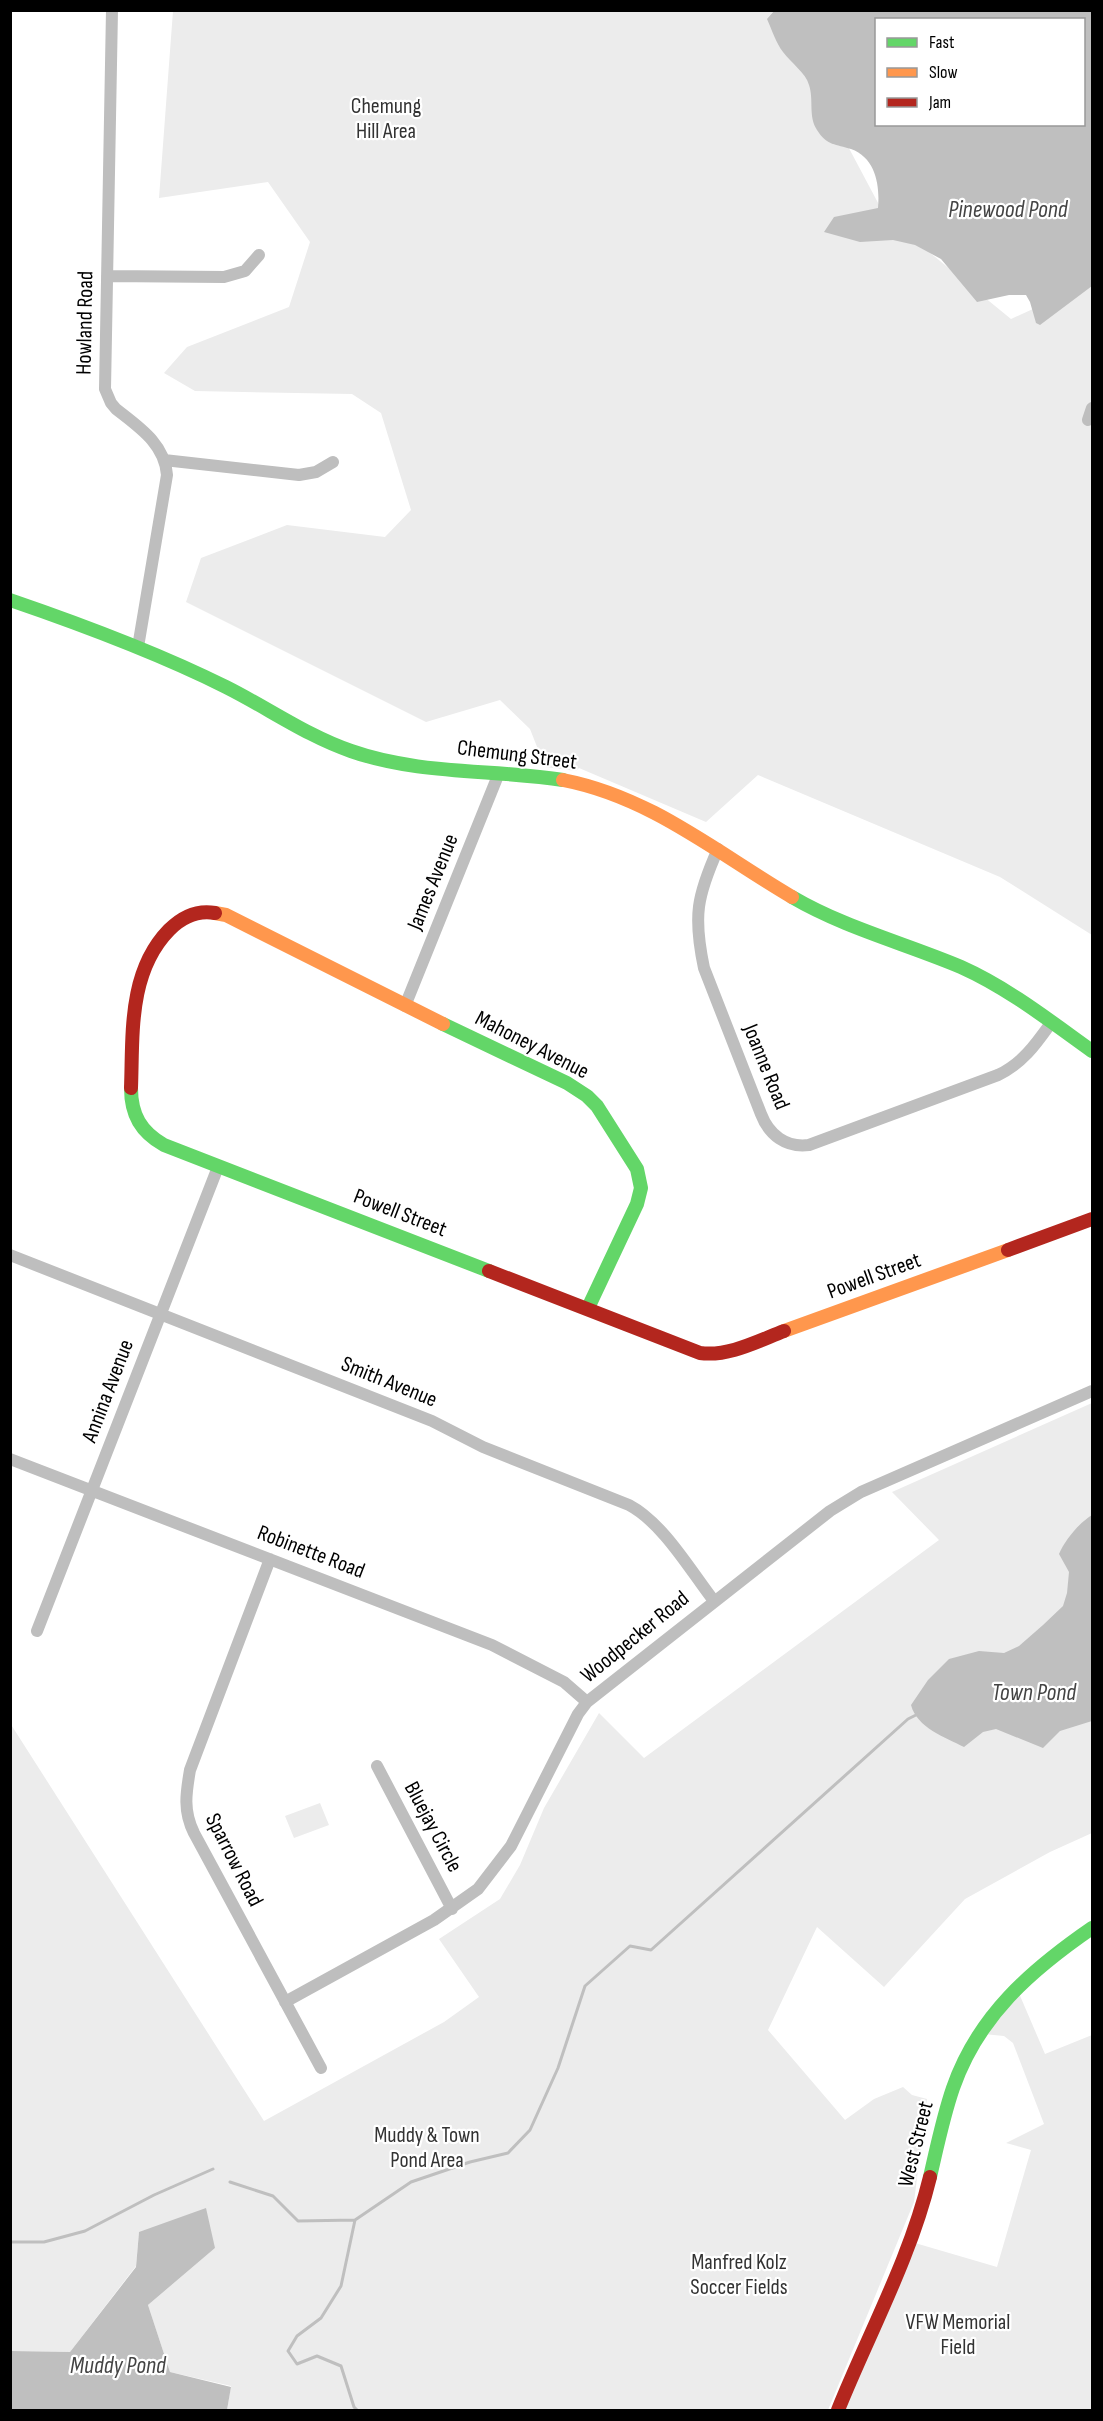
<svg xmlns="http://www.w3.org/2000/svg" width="1103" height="2421" viewBox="0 0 1103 2421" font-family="'Sofia Sans Condensed',sans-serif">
  <rect width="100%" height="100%" fill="#fff"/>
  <path fill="#ececec" d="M173,11H776L885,216L1011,319L1092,282V935L1000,877L758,775L706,822L579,768L576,771L545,767L530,729L500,700L426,722L186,602L201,558L287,525L385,537L411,510L381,413L352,394L195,391L164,373L187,347L289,307L310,242L268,182L159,198Z
    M1092,1403V1833L1050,1852L965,1899L884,1987L817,1927L768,2030L845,2120L874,2099L903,2087L912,2095L927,2099L914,2202L828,2410H227L231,2386L170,2372L148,2305L215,2248L139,2232L136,2266L70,2352L11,2351L10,1723L264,2121L444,2022L479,1997L439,1939L500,1899L520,1865L544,1808L599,1713L644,1758L939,1540L892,1492Z
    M320,1803L329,1825L294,1838L285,1816Z
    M1018,1991L1045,2054L1092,2035V2410H843L915,2243L997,2267L1031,2150L1006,2143L1044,2124L1013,2043L1004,2036L984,2034Z"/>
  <path fill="#bfbfbf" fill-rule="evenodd" d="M775,10L1092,11V286L1040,325L1036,323L1030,302L1026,295H1009L977,302L941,259L915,245L893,240L860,242L824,232L834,217L878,208C880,186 876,158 851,149C836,144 827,146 817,130C808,116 814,100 809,85C806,73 791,63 783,52C776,43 772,30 767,19ZM876,20H1084V124H876Z
    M1092,1515V1721L1060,1731L1043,1748L996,1729L983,1732L964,1747C945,1737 917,1728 911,1705L928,1680L949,1659L979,1651L1004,1653L1019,1646L1043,1625L1063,1606L1067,1593L1069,1572L1059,1554C1065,1540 1079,1523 1092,1515Z
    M206,2208L215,2248L148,2305L170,2372L231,2387L227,2410H11V2351L70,2352L136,2267L139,2232Z"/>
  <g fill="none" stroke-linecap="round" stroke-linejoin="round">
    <path stroke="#bfbfbf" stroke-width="3" d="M230,2182L273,2196L298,2221L355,2220L411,2182L470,2162L508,2153L530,2130L558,2068L585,1986L630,1946L651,1950L908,1719L918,1714
      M355,2220L341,2286L321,2318L297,2336L288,2351L297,2364L317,2356L341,2366L354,2407L357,2410
      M10,2242H44L85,2231L154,2195L213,2169"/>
    <path stroke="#bebebe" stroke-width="12" d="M112,10L105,389L111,403L116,409C139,427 165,444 167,475L138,647
      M107,276L224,277L245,271L259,255
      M1088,420L1092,408
      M164,460L299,475L316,472L333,462
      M718,849C697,896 693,916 704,968L761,1114C769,1135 786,1148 809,1145L998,1075C1023,1063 1036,1044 1051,1023
      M405,1006L499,773
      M10,1255L432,1421L483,1447L629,1505C663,1523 690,1570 714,1601
      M10,1459L492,1645L564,1682L587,1702
      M270,1559L190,1770C186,1793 183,1811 194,1833L321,2068
      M37,1631L218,1167
      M377,1766L452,1909
      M285,2002L434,1920L478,1889L511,1846L578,1714L587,1702L830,1511L861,1492L1092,1391"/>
    <path stroke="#63d668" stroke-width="14" d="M10,600C83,625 156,652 226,687C268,708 307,736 351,751C419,775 493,769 563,780
      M792,897C845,928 904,943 961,967C1008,988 1050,1021 1092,1051
      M443,1024L567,1083L587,1096L597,1106L637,1169L641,1188L637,1204L588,1308
      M131,1088C131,1115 141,1132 164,1145L489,1271
      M930,2177C937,2147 943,2117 953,2088C978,2016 1031,1970 1092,1928"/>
    <path stroke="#ff974d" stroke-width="14" d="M563,780C651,797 717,853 792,897
      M215,913L226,915L443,1024
      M784,1331L1008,1250"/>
    <path stroke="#b3261e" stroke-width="14" d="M131,1088C133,1034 128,972 169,930C182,917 198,910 215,913
      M1008,1250L1092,1219
      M489,1271L700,1353C728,1357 758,1341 784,1331
      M838,2410C869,2333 910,2259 930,2177"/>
  </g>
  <g text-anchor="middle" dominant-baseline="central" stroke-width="4.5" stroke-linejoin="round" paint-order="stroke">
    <g font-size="22" fill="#333" stroke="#fff">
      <text x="386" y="106">Chemung<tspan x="386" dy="25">Hill Area</tspan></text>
      <text x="427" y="2135">Muddy &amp; Town<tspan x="427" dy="25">Pond Area</tspan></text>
      <text x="739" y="2262">Manfred Kolz<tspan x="739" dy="25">Soccer Fields</tspan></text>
      <text x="958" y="2322">VFW Memorial<tspan x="958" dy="25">Field</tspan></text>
    </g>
    <g font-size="22" fill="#000" stroke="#fff">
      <text transform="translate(85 323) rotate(-89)">Howland Road</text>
      <text transform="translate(517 755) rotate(7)">Chemung Street</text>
      <text transform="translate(433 882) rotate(-68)">James Avenue</text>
      <text transform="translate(532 1045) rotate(27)">Mahoney Avenue</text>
      <text transform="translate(766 1067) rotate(68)">Joanne Road</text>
      <text transform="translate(400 1213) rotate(21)">Powell Street</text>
      <text transform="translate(874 1276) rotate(-20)">Powell Street</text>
      <text transform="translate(389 1382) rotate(22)">Smith Avenue</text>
      <text transform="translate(108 1391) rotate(-69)">Annina Avenue</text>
      <text transform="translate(311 1552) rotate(21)">Robinette Road</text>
      <text transform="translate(635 1637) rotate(-39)">Woodpecker Road</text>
      <text transform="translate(433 1827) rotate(62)">Bluejay Circle</text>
      <text transform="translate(234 1860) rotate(63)">Sparrow Road</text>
      <text transform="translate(916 2144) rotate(-76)">West Street</text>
    </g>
    <g font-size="24" font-style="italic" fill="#444" stroke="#fff">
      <text x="1008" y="209">Pinewood Pond</text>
      <text x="1034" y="1692">Town Pond</text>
      <text x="118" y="2365">Muddy Pond</text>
    </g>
  </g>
  <rect width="1103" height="2421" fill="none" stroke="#000000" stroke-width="24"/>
  <rect x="875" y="18" width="210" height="108" fill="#ffffff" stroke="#999999" stroke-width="1.5"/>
  <rect x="887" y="38" width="30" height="9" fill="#63d668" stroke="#999999" stroke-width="1.5"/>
  <text x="929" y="48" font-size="18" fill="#000000">Fast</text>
  <rect x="887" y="68" width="30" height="9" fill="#ff974d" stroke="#999999" stroke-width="1.5"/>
  <text x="929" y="78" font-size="18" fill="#000000">Slow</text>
  <rect x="887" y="98" width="30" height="9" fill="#b3261e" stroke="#999999" stroke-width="1.5"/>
  <text x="929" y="108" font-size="18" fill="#000000">Jam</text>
</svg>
